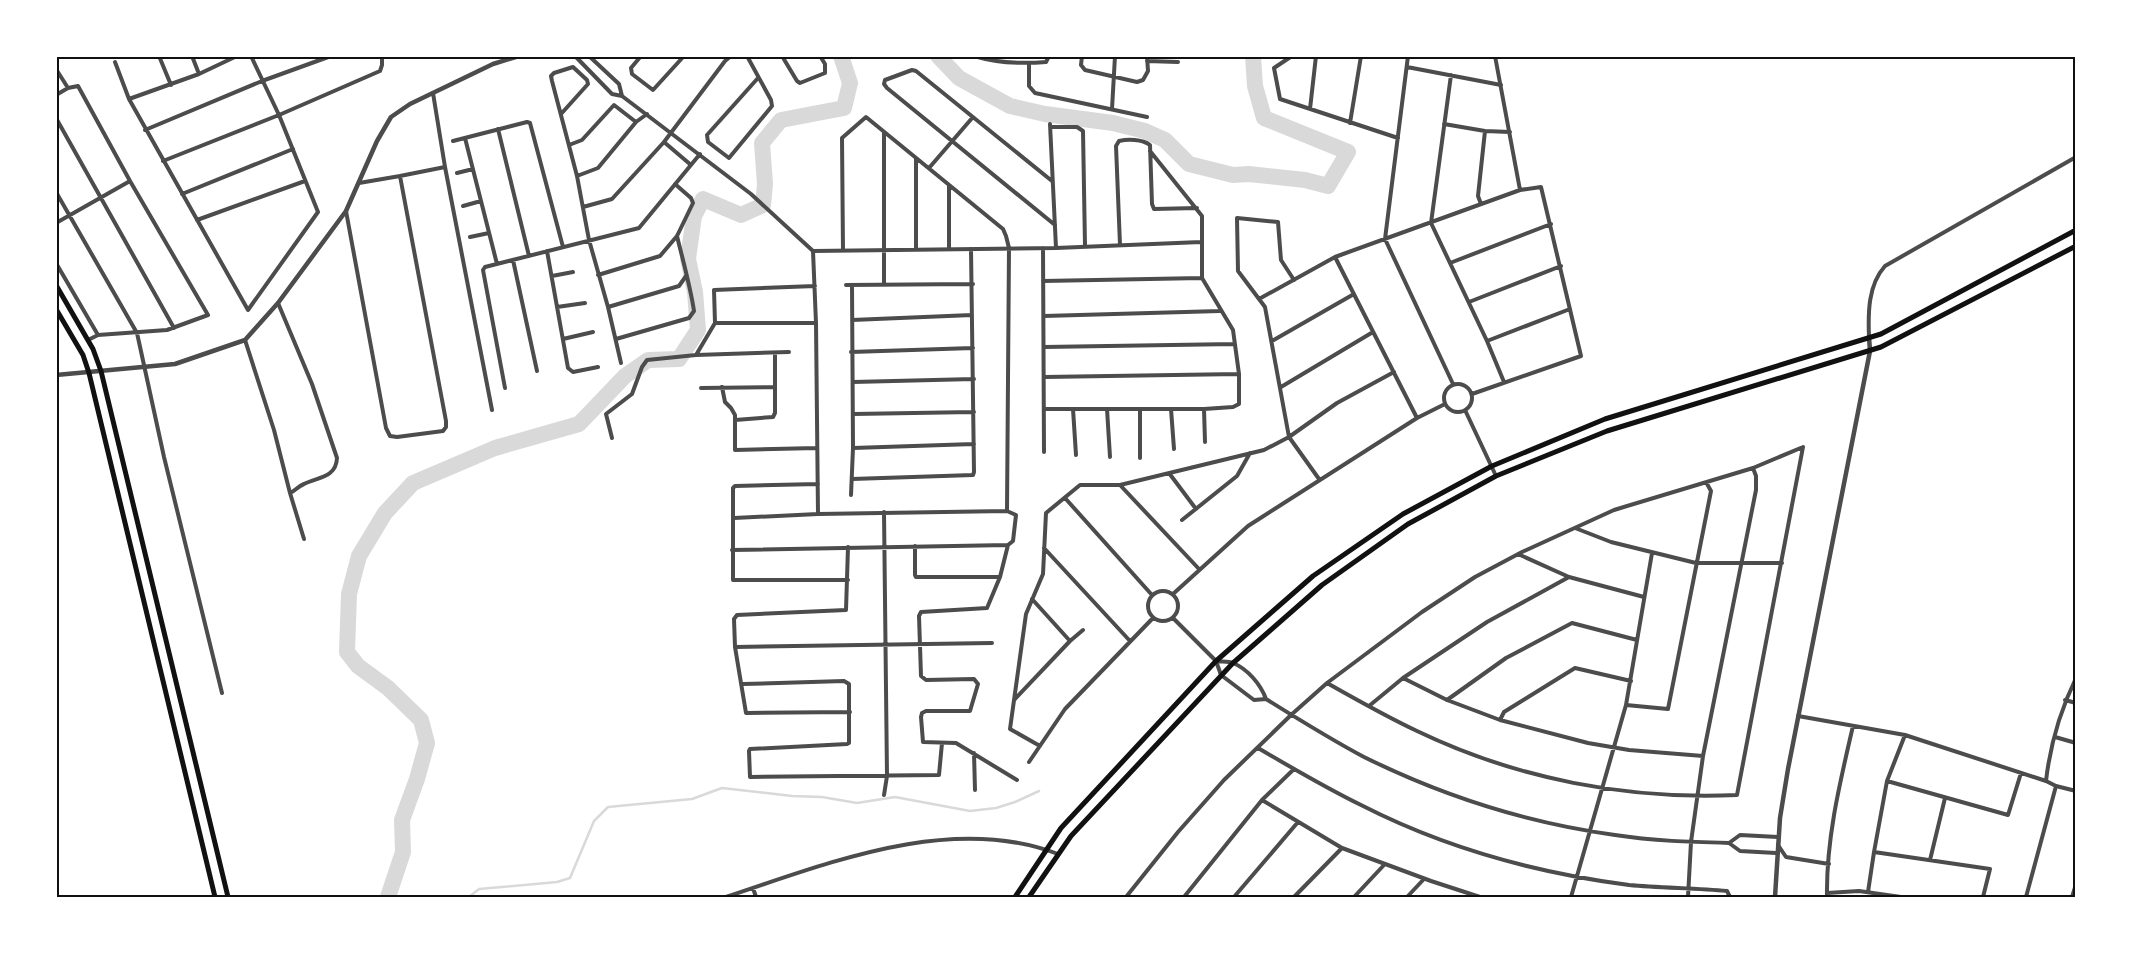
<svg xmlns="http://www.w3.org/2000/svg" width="2132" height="953" viewBox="0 0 2132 953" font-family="'Roboto Condensed',sans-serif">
  <rect width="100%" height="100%" fill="#fff"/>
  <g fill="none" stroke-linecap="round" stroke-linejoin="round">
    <path stroke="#d9d9d9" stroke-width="2.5" d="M469,897L479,889L557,882L570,878L594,821L608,807L692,799L722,788L792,796L822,797L857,803L895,797L970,811L996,808L1015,802L1039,791"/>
    <path stroke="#d9d9d9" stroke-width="16" d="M938,56L959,78L1010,106L1045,114L1113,123L1145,131L1165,140L1189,164L1233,175L1249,174L1305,180L1328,186L1348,152L1264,118L1255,86L1253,56
      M388,897L403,852L402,820L417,779L427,743L421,720L388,688L358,666L347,652L349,594L359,556L385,513L413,483L495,448L579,424L625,376L648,360L679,359L698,330L695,292L688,259L694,216L703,199L741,215L763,205L765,184L762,143L781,120L844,108L850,83L841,56"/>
    <path stroke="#4c4c4c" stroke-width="4" d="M159,56L171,85
      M192,56L199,74
      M237,56L199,74L129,99L248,310L318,212L279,115L251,56
      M575,56L612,94L622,96L751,194L813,251L1056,248L1201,242
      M589,56L619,84L622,96
      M641,56L631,68L632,74L653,90L684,56
      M747,56L771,100L772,106L729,158L708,142L707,135L758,78
      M782,56L797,81L800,83L825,73V64L820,56
      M974,56C997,63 1021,64 1046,62L1049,56
      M1082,56L1081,65L1085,70L1137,82L1143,80L1148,71L1147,56
      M1292,56L1274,68L1280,99L1398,138
      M1408,56L1385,239L1453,384
      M1495,56L1520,190
      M1147,61L1178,62
      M115,62L129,99
      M1029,64V86L1035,93L1147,117
      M1407,67L1501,85
      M56,69L68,88
      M1451,75L1431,223L1487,341L1504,382
      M433,93L445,167L492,410
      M56,95L68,88L78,86L130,181L208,315L167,330L98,335L88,340
      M1112,109L1115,56
      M1310,109L1316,56
      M561,114L588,84L587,80L573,67L554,73L551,76L552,81L577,176L589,240L608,307L621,363
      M56,118L174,328
      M636,122L647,114
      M1350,123L1361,56
      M1050,124L1056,248
      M1444,124L1485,131L1510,132
      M1050,127H1077L1083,131L1085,246
      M498,129L529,256
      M145,130L262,81L331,56
      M884,132V285
      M465,138L497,264
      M453,141L527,122L530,123L563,247
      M664,142L691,165
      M569,145L582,140L614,105L636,122L598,168L577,176
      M916,158V250
      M163,161L279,115L380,71L382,65V56
      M929,168L973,117
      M457,173L473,169
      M1052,181L916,71L912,70L885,80L884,84L887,88L1055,225
      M359,183L400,176
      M949,185V249
      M56,192L137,333L164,457L222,693
      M182,194L293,149
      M1481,204L1478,196L1485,131
      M463,206L481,201
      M583,207L612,199L664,142L725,61L731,56
      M346,211L386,428L390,436L397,437L443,431L446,427V421L400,176L445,167
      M197,220L305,181
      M56,223L130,181
      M470,237L489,233
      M1120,245L1116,146L1119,141C1128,139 1142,139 1150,145L1152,204L1154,209L1197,208
      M1043,248L1044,452
      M547,251L568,368L573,372L598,367
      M813,251L816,323L818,514
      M843,251L842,138L866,117L1003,229L1006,236L1009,248L1007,511
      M1335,257L1417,418
      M513,260L537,371
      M56,263L98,335
      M1450,263L1551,224
      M598,275L660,256L677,236L693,203L691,198L675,184
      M552,276L573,272
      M1294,280L1281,260L1278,222L1237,218L1238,271L1265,307L1289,437L1319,479
      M1043,281L1202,278
      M846,285L973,284
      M1259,299L1335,257L1520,190L1541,187L1581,356L1472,394
      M1469,302L1561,266
      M278,303L312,384L337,458C336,478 318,477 304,484C298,486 295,491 290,493L304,539
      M557,307L585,303
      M608,307L679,286L686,276
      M1044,316L1220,311
      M852,320L972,315
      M715,323H816
      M1869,337C1868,313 1868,285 1885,266L2076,157
      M563,339L593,332
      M616,339L689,318L694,311C690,285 683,261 677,236
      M245,340L274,430L290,493
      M1272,341L1354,294
      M1487,341L1570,309
      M1044,347L1235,344
      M851,352L973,348
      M696,355L715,323L714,290L815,286
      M1044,377L1239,374
      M853,382L974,379
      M1444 398a14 14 0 1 1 28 0a14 14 0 1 1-28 0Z
      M722,387L725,402L731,408L735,415V450L817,448
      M775,387V353
      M1281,387L1373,332
      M505,388L483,270L485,267L639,228L700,154
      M701,388L775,387V413L773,417L735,420
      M1044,409H1204L1233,407L1239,404V374L1233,330L1202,278V216L1150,151
      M1073,409L1076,455
      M1107,409L1110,457
      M1140,409V458
      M1171,409L1174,449
      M1204,409L1205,442
      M1465,410L1496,476
      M853,414L974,412
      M612,438L606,414L632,394L642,367L647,360L696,355L789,352
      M853,448L974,444
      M1169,473L1196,509
      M852,479L973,475L974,472L971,249
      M818,484L735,486L733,488V580H848
      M1120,485L1199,569
      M851,495L853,448L852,285
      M1065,498L1152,595
      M884,512L887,776L884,795
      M1182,520L1237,476L1250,453
      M1575,528L1611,542L1696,563H1782
      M1008,545L1000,577L987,608L921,612L919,616L921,676L926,680L974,679L978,684L970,711H926L922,713L921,717L923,742L956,743L1017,780
      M915,546V575L916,577H1000
      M848,547L846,610L737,615L734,619L735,647L746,713L850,712
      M1044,548L1130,641
      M732,550L1008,545L1013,541L1016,515L1007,511L818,514L734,518
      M1518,554L1569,577L1644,597
      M1148 606a15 15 0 1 1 30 0a15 15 0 1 1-30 0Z
      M1173,594L1248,526L1417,418L1445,404
      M1032,599L1070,641
      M1173,618L1216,661L1221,675L1254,700L1266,699
      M735,647L992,643
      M1216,661C1221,662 1228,661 1233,663C1248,669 1261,685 1266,699
      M1403,678L1447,700L1500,720L1588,743L1629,750L1703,756
      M1327,683C1357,700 1387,717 1417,731C1517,779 1627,800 1737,795L1803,447
      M743,684L844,681L849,684V743L847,744L750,749L749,751L750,777L939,775L942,743
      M1266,699C1298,719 1330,739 1364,757C1443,796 1527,823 1615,835C1653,841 1691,842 1729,843
      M1014,700L1070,641L1083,630
      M1447,700L1506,658L1572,623L1637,640
      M2065,700L2076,703
      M1626,705L1668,709L1711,491L1706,482
      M1369,706L1403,678L1487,622L1569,577
      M1798,716L1905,735L2046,781
      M1500,720L1504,712L1575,668L1631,681
      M2055,737L2076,743
      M1040,746L1010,729L1026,614L1043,574L1046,513L1080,485H1120L1264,450L1289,437L1337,403L1394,372
      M1258,748C1292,768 1326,788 1361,805C1443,847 1537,873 1629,885C1661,888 1695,888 1727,891L1730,897
      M974,753L975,790
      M1029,762L1065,709L1153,618
      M1887,781L1905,735
      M2056,786L2076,791
      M1262,800L1342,848L1431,881L1480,897
      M1729,843L1740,835L1778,837
      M1729,843L1740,851L1776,853
      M1778,845L1786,857L1829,864
      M1874,852L1887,781L2008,815L2021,773
      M1930,860L1945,798
      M753,888L756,897
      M1868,892L1874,852L1990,869L1983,897
      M1827,893L1859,891L1901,897
      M726,897C829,863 951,813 1058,854
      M1126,897L1178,832L1224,780L1291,715L1327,683L1422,612L1475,577L1522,552L1614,510L1753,468L1803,447
      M1184,897L1262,800L1294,769
      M1234,897L1298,822
      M1294,897L1342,848
      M1354,897L1384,865
      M1407,897L1424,879
      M1571,897L1626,705L1652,553
      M1688,897L1691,842L1703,756L1756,490V476L1753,468
      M1827,897C1826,839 1840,782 1853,726
      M2026,897L2056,786L2046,781C2050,746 2060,711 2076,678
      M2072,897L2076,884"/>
    <path stroke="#4c4c4c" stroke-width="4.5" d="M56,375L175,364L245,340L278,303L346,211L377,141L391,117L410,104L493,64L519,56
      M1775,897L1780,818L1788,769L1870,351L1869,337"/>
    <path stroke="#111" stroke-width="5" d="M56,285L93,349L101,371L228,897
      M56,309L83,355L89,373L215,897
      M1015,897L1061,828L1216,661L1313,576L1403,514L1492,466L1605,419L1881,334L2076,230
      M1029,897L1071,836L1233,663L1322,585L1408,524L1496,476L1607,431L1881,347L2076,246"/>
  </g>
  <rect width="2132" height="953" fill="none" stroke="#ffffff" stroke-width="115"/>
  <rect x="58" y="58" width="2016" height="838" fill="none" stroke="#111" stroke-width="2"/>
</svg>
